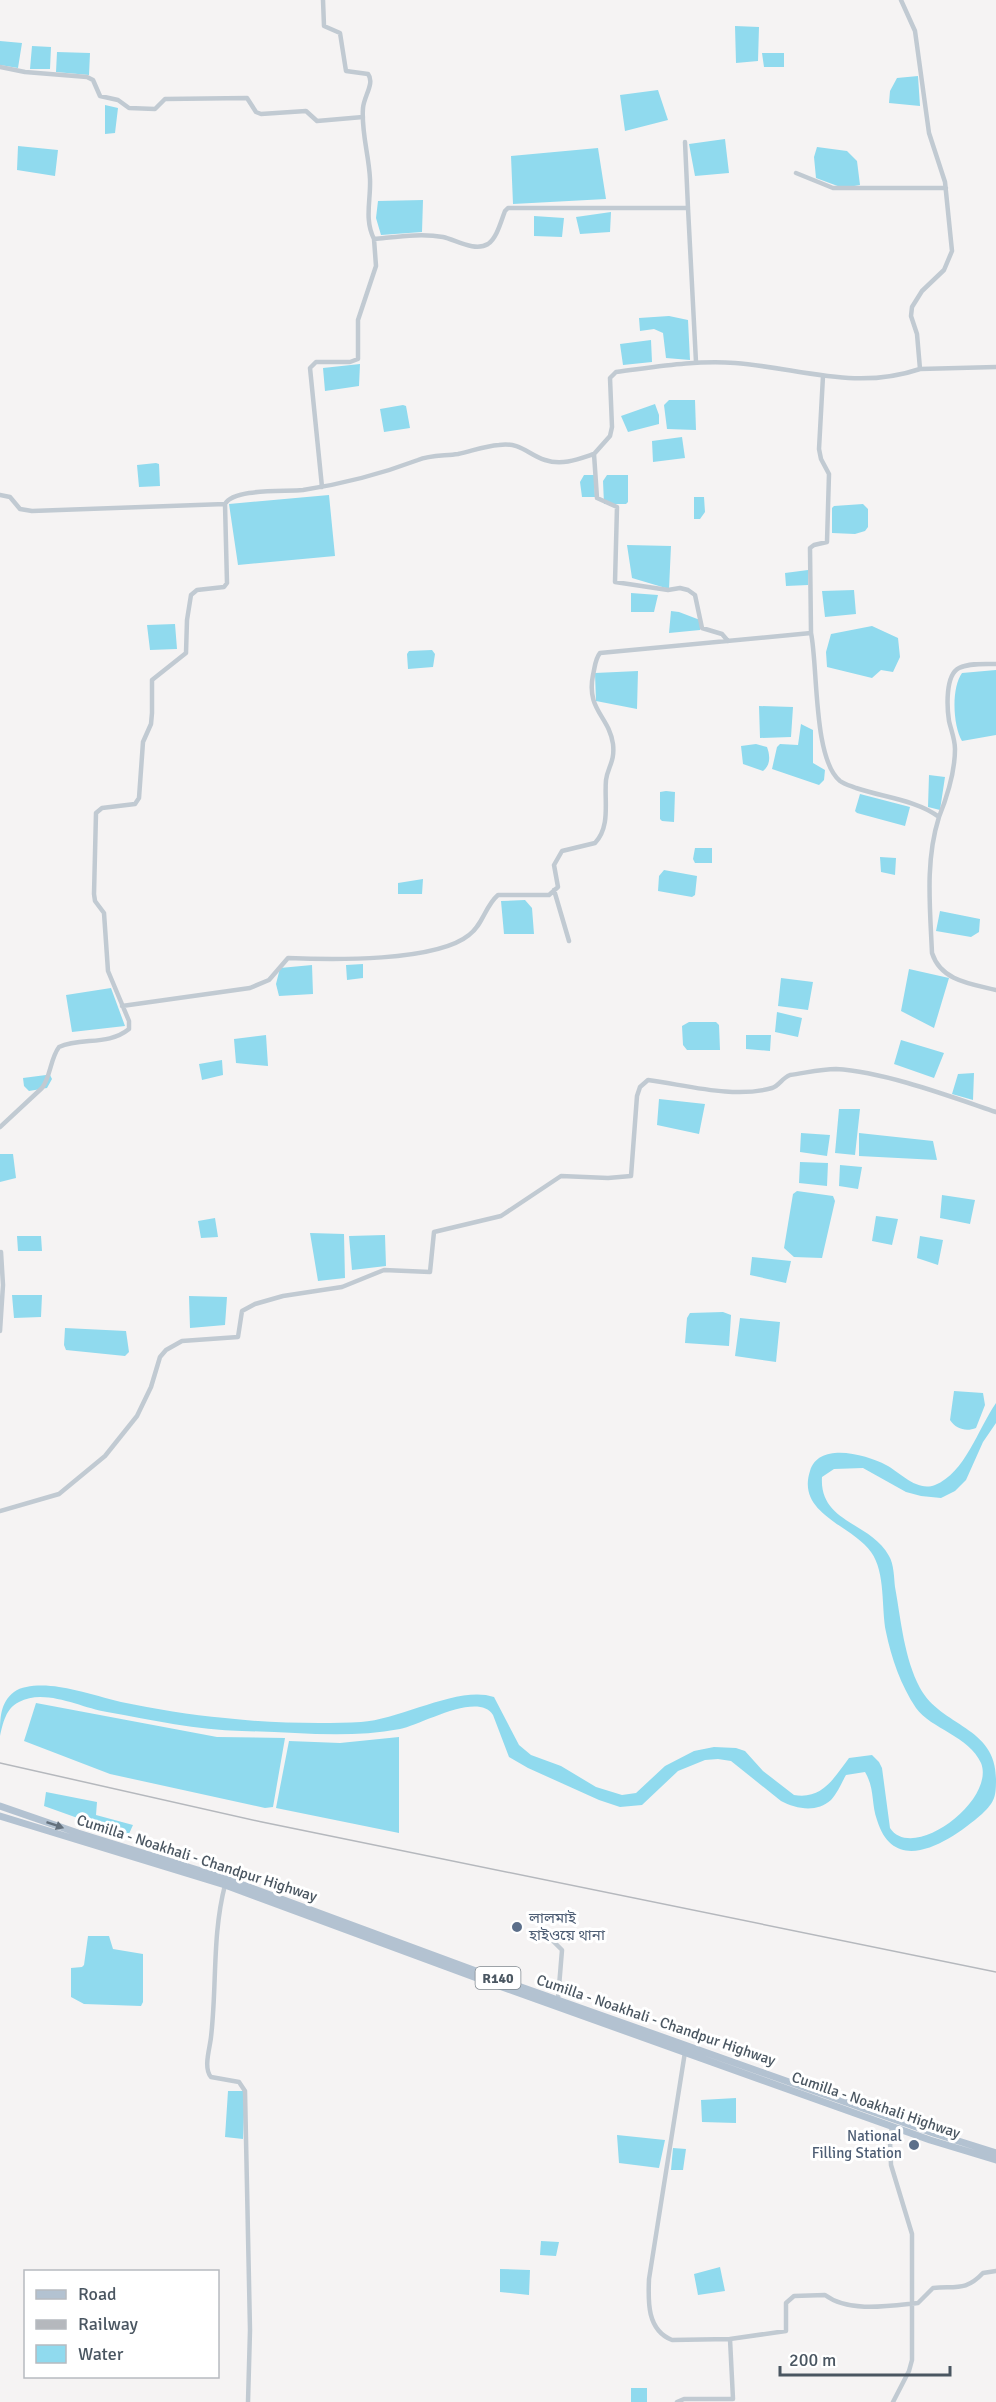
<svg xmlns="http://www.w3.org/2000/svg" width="996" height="2402" viewBox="0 0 996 2402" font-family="Signika,'Noto Sans Bengali',sans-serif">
  <rect width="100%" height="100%" fill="#f5f3f3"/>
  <path fill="#90daee" d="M735,26L759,27L758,61L736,63Z
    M0,41L22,43L18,68L0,65Z
    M32,46L51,47L50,69H30Z
    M57,52L90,53L89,75L56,72Z
    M762,53H784V67H764Z
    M918,76L920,106L889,103L890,91L897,78Z
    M658,90L668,120L625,131L620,95Z
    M105,105L118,108L115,133L105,134Z
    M725,139L729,173L695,176L689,144Z
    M18,146L58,150L55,176L17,170Z
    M817,147L847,151L857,161L860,185L843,188L816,178L814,157Z
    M598,148L606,199L513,204L511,156Z
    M423,200L422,232L381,235L376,218L378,201Z
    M611,212L610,232L580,234L576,217Z
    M534,216L564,218L562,237L534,236Z
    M669,316L688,320L690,360L666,358L663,333L654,329L640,331L639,318Z
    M651,340L652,362L623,365L620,344Z
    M360,364L359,386L325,391L323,368Z
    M669,400H695L696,430L667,429L664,405Z
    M655,404L659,415V424L628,432L621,416Z
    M403,405L406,406L410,428L384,432L380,409Z
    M682,437L685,458L653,462L652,441Z
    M156,463L159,464L160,486L139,487L137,465Z
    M584,475H594L595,497H582L580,482Z
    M607,475H628V502L626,504H604L603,481Z
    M329,495L335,556L238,565L229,504Z
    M694,497H704L705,512L700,519H694Z
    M863,504L868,509V527L865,531L855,534L832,533V508L834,506Z
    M627,545L671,546L669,589L632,578Z
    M808,570V585L786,586L785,573Z
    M854,590L856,614L825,617L822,591Z
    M631,593L658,595L654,612H631Z
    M671,611L679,612L700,620V630L669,633Z
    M175,624L177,649L150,650L147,625Z
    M872,626L898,638L900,657L893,672L881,670L872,678L827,667L826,652L831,634Z
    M432,650L435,654L433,667L408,669L407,654L409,651Z
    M996,670V735L962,741C953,726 951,688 962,673Z
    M638,671L637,709L596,701L595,673Z
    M759,706L793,707L791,737L760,738Z
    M801,724L813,730V763L825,770L824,780L819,785L772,769L777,747L780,744L798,745Z
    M756,744L767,747C770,755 771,765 763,771L743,764L741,746Z
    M929,775L945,777L940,810L928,807Z
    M666,791L675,792L674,822L662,821L660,819V792Z
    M860,794L910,807L905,826L857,813L855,811Z
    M695,848H712V863H695L693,859Z
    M880,857L896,858L895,875L881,872Z
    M664,870L697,876L695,895L692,897L658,891L659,876Z
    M423,879L422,894H398V883Z
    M525,900L532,908L534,934H504L501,901Z
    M940,911L980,919L979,932L971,937L936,931Z
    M363,964V978L347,980L346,965Z
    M312,965L313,994L279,996L276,984L280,968Z
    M909,969L949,978L934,1028L901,1011Z
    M781,978L813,982L808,1010L778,1006Z
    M111,988L125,1026L72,1032L66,995Z
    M777,1012L802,1018L798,1037L775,1032Z
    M689,1022H716L719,1025L720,1050H687L683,1045L682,1026Z
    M266,1035L268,1066L236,1063L234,1039Z
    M746,1035H771L770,1051L746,1049Z
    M901,1040L944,1053L934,1078L894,1064Z
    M222,1060L223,1075L202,1080L199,1064Z
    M974,1073L973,1100L952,1094L958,1074Z
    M46,1075H50L52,1079L47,1088L29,1091L24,1086L23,1078Z
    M659,1099L705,1104L699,1134L657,1125Z
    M839,1109H860L855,1155L835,1153Z
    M801,1133L830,1135L827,1156L800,1152Z
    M859,1133L933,1141L937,1160L859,1156Z
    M0,1154H13L16,1178L0,1182Z
    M800,1162L828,1163L827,1186L799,1183Z
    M840,1165L862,1167L858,1189L839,1186Z
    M797,1191L833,1196L835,1201L822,1258L794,1257L784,1248L793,1194Z
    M942,1195L975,1200L970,1224L940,1218Z
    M876,1216L898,1219L892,1245L872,1241Z
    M215,1218L218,1237L201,1238L198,1221Z
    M310,1233L344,1234L345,1278L318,1281Z
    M385,1235L386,1266L352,1270L349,1236Z
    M17,1236H41L42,1251H18Z
    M920,1236L943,1240L938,1265L917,1258Z
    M752,1257L791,1261L786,1283L750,1275Z
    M12,1295H42L41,1317L14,1318Z
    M189,1296L227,1297L225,1325L190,1328Z
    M723,1312L731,1315L729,1346L685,1343L687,1318L690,1313Z
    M740,1318L780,1322L776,1362L735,1356Z
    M65,1328L126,1331L129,1352L125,1356L66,1350L64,1345Z
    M954,1391L983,1393L985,1405L976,1428C966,1432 956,1429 950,1420Z
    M996,1403V1423L983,1442L966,1480L955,1491L941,1498L921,1496L906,1492L863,1468L834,1469L822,1477C819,1523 871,1522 889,1556C894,1564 894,1578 895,1587C901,1620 904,1658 920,1688C941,1727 996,1726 996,1779C996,1796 995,1802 982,1814C952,1840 895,1879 877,1820C871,1803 875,1789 865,1772L846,1775C842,1782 837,1794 831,1800C817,1813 796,1809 781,1801L731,1761L718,1759L705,1760L678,1771L642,1805L620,1807L599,1800L528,1768L509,1757L493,1715C478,1691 421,1725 400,1729C348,1739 294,1732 242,1731C197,1730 152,1720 107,1712C81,1708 45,1688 19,1702C6,1708 3,1723 0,1736C0,1718 0,1703 14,1692C25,1684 46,1685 59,1687C80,1690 100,1697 121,1702C155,1709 190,1715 225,1718C265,1723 321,1724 361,1722C402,1719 459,1685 494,1697L519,1745L531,1755L561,1766L596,1787L622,1795L636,1793L665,1766L694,1751L714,1747L736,1748L745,1751L763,1771L794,1795C822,1800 834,1778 849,1758L872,1755L879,1762L882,1768L890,1828C913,1863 996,1800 981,1763C969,1736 931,1729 916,1708C901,1686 891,1657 886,1632C881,1608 886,1573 871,1552C852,1525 796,1514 810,1471C819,1441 867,1455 886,1465C901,1473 917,1492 935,1485C965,1473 978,1429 996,1403Z
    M36,1703L217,1737L285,1738L273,1807L265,1808L110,1774L24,1741Z
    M399,1737V1833L276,1808L289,1741L340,1743Z
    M46,1792L97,1802L96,1815L133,1825L128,1836L44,1806Z
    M88,1936H109L113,1949L143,1954V2002L141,2006L84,2004L71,1997V1968L82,1967L84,1965Z
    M228,2091H245L243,2139L225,2137Z
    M736,2098V2123L702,2122L701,2100Z
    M617,2135L665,2140L659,2168L619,2163Z
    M673,2148L686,2149L683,2170H671Z
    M541,2241L559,2242L556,2256L540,2255Z
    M720,2267L725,2291L698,2295L694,2274Z
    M500,2269L530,2270L529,2295L500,2292Z
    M631,2388H647V2402H631Z"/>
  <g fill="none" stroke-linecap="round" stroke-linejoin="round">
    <path stroke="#c1cad2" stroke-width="4.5" d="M323,0L324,26L340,33L346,71L368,74C375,83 364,96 363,108C361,132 369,155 370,179C371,200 364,219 374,239C396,237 421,233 443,237C456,240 475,252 488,244C497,238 501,221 505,211L508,208H688L696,362
      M0,67L25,72L87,77L93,80L100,96L118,100L129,108L155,109L165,99L247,98L256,112L261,114L306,111L317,121L363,117
      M685,142L688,208
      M796,173L833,188H946
      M920,369L996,367
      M322,487L310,368L316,362H350L358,359V320L376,266L374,239
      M0,495L10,497L20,509L32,511L225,504
      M811,633L810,548L814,545L827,542L829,474L821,459L819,449L823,376
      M728,641L722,634L702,628L695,595L688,590L680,588L668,590L615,582L617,507L597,498L594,454L610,436L612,427L610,378L616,372C656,367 695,360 735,363C800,368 855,391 920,369L917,334L911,316L912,307L922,291L944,270L952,251L945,182L929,133L915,31L901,0
      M939,817C947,797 955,771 955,749C955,739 951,730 949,721C947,708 945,675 959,668C969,663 984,664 996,664
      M554,890L569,941
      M122,1006L250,988L269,980L288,958C330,960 436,962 469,935C483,925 485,906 498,895H549L558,887L554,865L562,851L595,843C611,826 604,801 606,780C608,766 615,762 613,744C609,716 586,710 593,675C595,667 595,659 600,653L811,633C818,666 813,759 840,781C844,784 851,786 856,788C882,797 917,800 939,817C925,861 930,907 932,953C941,981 971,984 996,990
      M0,1127L42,1088C51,1076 50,1059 59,1047C82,1037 108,1046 129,1029V1021L108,971L104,913L95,901L94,894L96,813L102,808L135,804L139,798L143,742L151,724L152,713V680L186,653L187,620L191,595L197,590L224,587L227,583L225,504C234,488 284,492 303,490C342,484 381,474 418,460C430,455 445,456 458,454C472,451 485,446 499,445C521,442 527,454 545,460C562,466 579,459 594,454
      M0,1331L3,1285L1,1252
      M0,1511L59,1494L105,1456L137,1416L151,1387L160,1357L166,1350L182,1341L238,1337L242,1311L255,1304L283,1296L342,1287L384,1270L430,1272L434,1232L501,1216L561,1176L608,1178L631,1176L637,1096L640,1087L648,1080C686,1085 734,1099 772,1088C779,1086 782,1078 790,1075C805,1073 821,1069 836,1069C885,1072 949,1096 996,1112
      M225,1885C212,1935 217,1986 211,2037C210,2048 203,2068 211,2077L239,2082L245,2091L250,2330L248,2402
      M531,1931L552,1940L562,1950L558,1999
      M685,2052L649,2279C648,2302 647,2330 672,2340L730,2339
      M892,2126L890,2142L891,2165L912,2234V2360L909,2371L893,2402
      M677,2402L684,2399H733L730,2339L786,2331V2303L794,2296L825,2295C849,2313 889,2306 918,2303L933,2288C957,2286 966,2291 983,2273L996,2271"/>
    <path stroke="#b3c2d1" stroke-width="7" d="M0,1806L78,1833L227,1879L476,1971L933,2133L996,2153
      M0,1816L225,1885L474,1977L930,2140L996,2160"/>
    <path stroke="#b5b8bd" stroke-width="1.5" d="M0,1763L262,1822L996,1972"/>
  </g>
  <defs><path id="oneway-solid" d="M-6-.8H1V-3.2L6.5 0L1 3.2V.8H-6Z" transform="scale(1.5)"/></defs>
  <use fill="#64717d" href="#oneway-solid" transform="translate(55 1825) rotate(19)"/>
  <g fill="#5c6f8a" stroke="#fff" stroke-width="2">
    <circle cx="517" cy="1927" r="6"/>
    <circle cx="914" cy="2145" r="6"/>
  </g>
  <g text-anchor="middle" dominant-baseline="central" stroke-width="6" stroke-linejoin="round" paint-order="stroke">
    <rect fill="#fff" stroke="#808990" stroke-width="1.5" x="475.5" y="1967" width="45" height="22" rx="4.5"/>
    <g font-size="14" font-weight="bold" fill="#4a5661">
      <text x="498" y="1978">R140</text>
    </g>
    <g font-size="15" fill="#4a5661" stroke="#fff">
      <text transform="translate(197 1858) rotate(18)">Cumilla - Noakhali - Chandpur Highway</text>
      <text transform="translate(656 2020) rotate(19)">Cumilla - Noakhali - Chandpur Highway</text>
      <text transform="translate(876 2105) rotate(19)">Cumilla - Noakhali Highway</text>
    </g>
    <g font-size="15" fill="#4e5e75" stroke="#fff" text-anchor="start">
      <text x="529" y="1918">লালমাই<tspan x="529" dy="17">হাইওয়ে থানা</tspan></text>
      <text x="902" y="2136" text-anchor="end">National<tspan x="902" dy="17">Filling Station</tspan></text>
    </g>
  </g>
  <rect x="24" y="2270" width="195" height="108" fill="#ffffff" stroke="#b7bbc0" stroke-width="1.5"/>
  <rect x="36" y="2290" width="30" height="9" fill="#b3c2d1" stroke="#b7bbc0" stroke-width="1.5"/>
  <text x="78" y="2300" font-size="18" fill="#4a5661">Road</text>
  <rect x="36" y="2320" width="30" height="9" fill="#b5b8bd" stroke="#b7bbc0" stroke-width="1.5"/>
  <text x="78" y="2330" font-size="18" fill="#4a5661">Railway</text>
  <rect x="36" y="2345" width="30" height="18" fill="#90daee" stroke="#b7bbc0" stroke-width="1.5"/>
  <text x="78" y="2360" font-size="18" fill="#4a5661">Water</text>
  <path d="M780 2366v9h170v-9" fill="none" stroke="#4a5661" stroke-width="3"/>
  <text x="789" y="2366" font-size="18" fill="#4a5661" stroke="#ffffff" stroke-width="4.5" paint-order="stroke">200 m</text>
</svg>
